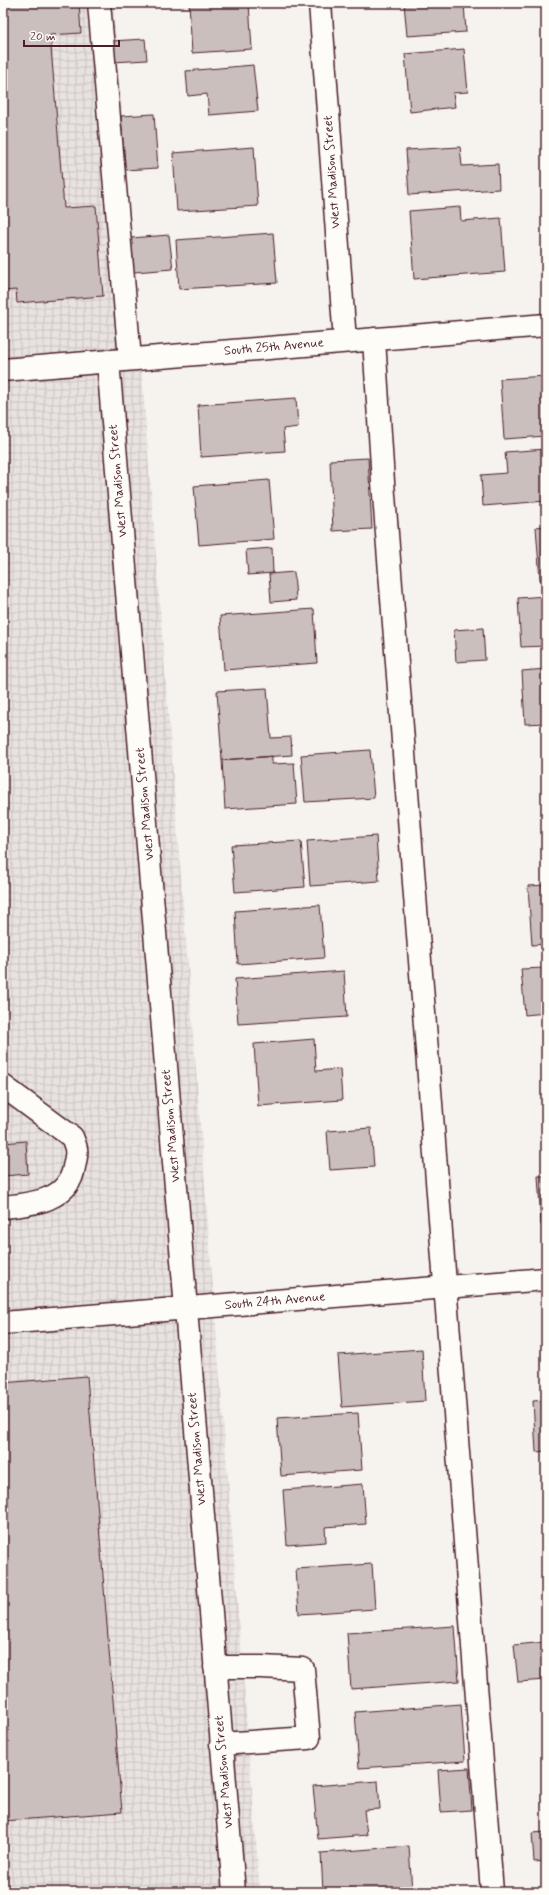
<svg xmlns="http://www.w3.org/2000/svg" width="549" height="1895" viewBox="0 0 549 1895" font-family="Mynerve,sans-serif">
  <defs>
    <pattern id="industrial-grid" width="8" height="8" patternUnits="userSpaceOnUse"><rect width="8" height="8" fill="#e9e3e0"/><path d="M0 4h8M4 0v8" fill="none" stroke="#c9c2c0"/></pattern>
  </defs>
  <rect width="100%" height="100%" fill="#f6f3ef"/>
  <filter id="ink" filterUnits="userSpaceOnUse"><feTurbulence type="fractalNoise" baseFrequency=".025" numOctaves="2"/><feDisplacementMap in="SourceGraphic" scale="8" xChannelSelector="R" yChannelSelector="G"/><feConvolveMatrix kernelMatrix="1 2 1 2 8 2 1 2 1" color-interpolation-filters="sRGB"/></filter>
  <g filter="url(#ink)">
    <path fill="url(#industrial-grid)" d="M3,3H113L260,1892H3Z"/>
    <path fill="#cbbfbe" stroke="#4a1f2b" d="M3,3H79L81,33L50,35L64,208L96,206L103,296L17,303L16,290L3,291Z
      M189,3H249L252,49L192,53Z
      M404,3H464L466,32L407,36Z
      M145,39L147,60L113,62L111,41Z
      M464,49L468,92L453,93L455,107L410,112L405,54Z
      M253,65L258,111L209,115L207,94L188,96L186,71Z
      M154,114L158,168L125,170L121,116Z
      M254,147L258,206L177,211L173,153Z
      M460,147L462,166L498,164L499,189L409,195L406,150Z
      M460,207L461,221L501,218L505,272L414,279L409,211Z
      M273,233L277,283L179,289L176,240Z
      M169,235L173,269L134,272L131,238Z
      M546,376V436L504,439L500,379Z
      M296,398L298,427L283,429L285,451L201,457L198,405Z
      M546,449V501L483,506L481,475L507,473L505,452Z
      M368,458L372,529L333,531L330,460Z
      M269,480L274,539L199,545L194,486Z
      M546,526V580H540L536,527Z
      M272,548L273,573L248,575L246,550Z
      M294,572L296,600L271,602L269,574Z
      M546,596V646L521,647L518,598Z
      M314,609L317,663L224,670L220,616Z
      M483,628L485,660L456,662L454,630Z
      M546,669V723L525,724L522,671Z
      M267,688L271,738L291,737L292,755L222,760L217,691Z
      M370,750L374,798L305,802L301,755Z
      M272,756V764L294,763L297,804L225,809L222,760Z
      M376,836L379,881L310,886L307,841Z
      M301,841L305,887L235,892L231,845Z
      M546,885V944L532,945L528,886Z
      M320,905L324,958L238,964L235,911Z
      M546,968V1013L525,1015L521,969Z
      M344,971L347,1017L238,1024L235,979Z
      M314,1039L316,1071L340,1069L342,1100L258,1106L254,1044Z
      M544,1039H546V1073Z
      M371,1128L374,1167L330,1170L327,1131Z
      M26,1141L28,1174L3,1176V1143Z
      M538,1176H546V1224L541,1225Z
      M422,1349L425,1401L342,1407L338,1355Z
      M87,1376L122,1812L3,1821V1383Z
      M546,1400V1451L536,1452L533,1401Z
      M358,1413L362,1470L281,1476L277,1418Z
      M363,1484L366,1524L325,1527L326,1542L287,1545L283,1490Z
      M372,1564L375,1609L299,1614L296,1569Z
      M455,1626L459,1681L351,1689L347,1633Z
      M546,1642V1680L518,1682L514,1645Z
      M461,1704L465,1761L359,1768L355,1712Z
      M469,1768L472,1810L441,1812L438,1770Z
      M378,1781L380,1809L364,1810L367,1835L318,1839L313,1786Z
      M546,1832V1861L534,1862L532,1833Z
      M409,1846L412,1892H323L321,1853Z"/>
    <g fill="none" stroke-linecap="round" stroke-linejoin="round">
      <defs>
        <path id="minor" d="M99,3L130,359
          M320,3L345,341
          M374,339L383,482L492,1892
          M108,361L234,1892
          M3,370L546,325
          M3,1086L72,1137C78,1151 77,1153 74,1167C69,1201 32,1204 3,1207
          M3,1323L546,1279
          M215,1667H261L303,1669L309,1738L221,1744"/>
      </defs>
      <use href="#minor" stroke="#4a1f2b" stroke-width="25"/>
      <use href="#minor" stroke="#fdfcf7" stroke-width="22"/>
    </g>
  </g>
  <g text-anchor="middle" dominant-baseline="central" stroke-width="4" stroke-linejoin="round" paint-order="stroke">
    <g font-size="13" fill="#4a1f2b" stroke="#fdfcf7">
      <text transform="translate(332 172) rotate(-94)">West Madison Street</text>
      <text transform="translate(274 347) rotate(-5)">South 25th Avenue</text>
      <text transform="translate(118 481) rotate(-95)">West Madison Street</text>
      <text transform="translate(145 804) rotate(-95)">West Madison Street</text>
      <text transform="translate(171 1126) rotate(-95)">West Madison Street</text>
      <text transform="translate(275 1301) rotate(-5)">South 24th Avenue</text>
      <text transform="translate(197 1449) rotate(-95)">West Madison Street</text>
      <text transform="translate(224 1772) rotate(-95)">West Madison Street</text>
    </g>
  </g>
  <rect width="549" height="1895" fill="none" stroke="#fdfcf7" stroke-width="16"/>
  <rect x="8" y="8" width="533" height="1879" fill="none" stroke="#4a1f2b" stroke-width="1.5" filter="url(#ink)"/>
  <path d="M24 40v6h95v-6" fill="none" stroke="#4a1f2b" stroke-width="2"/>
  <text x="30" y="40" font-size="12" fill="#4a1f2b" stroke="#fdfcf7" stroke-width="3" paint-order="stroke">20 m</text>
</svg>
